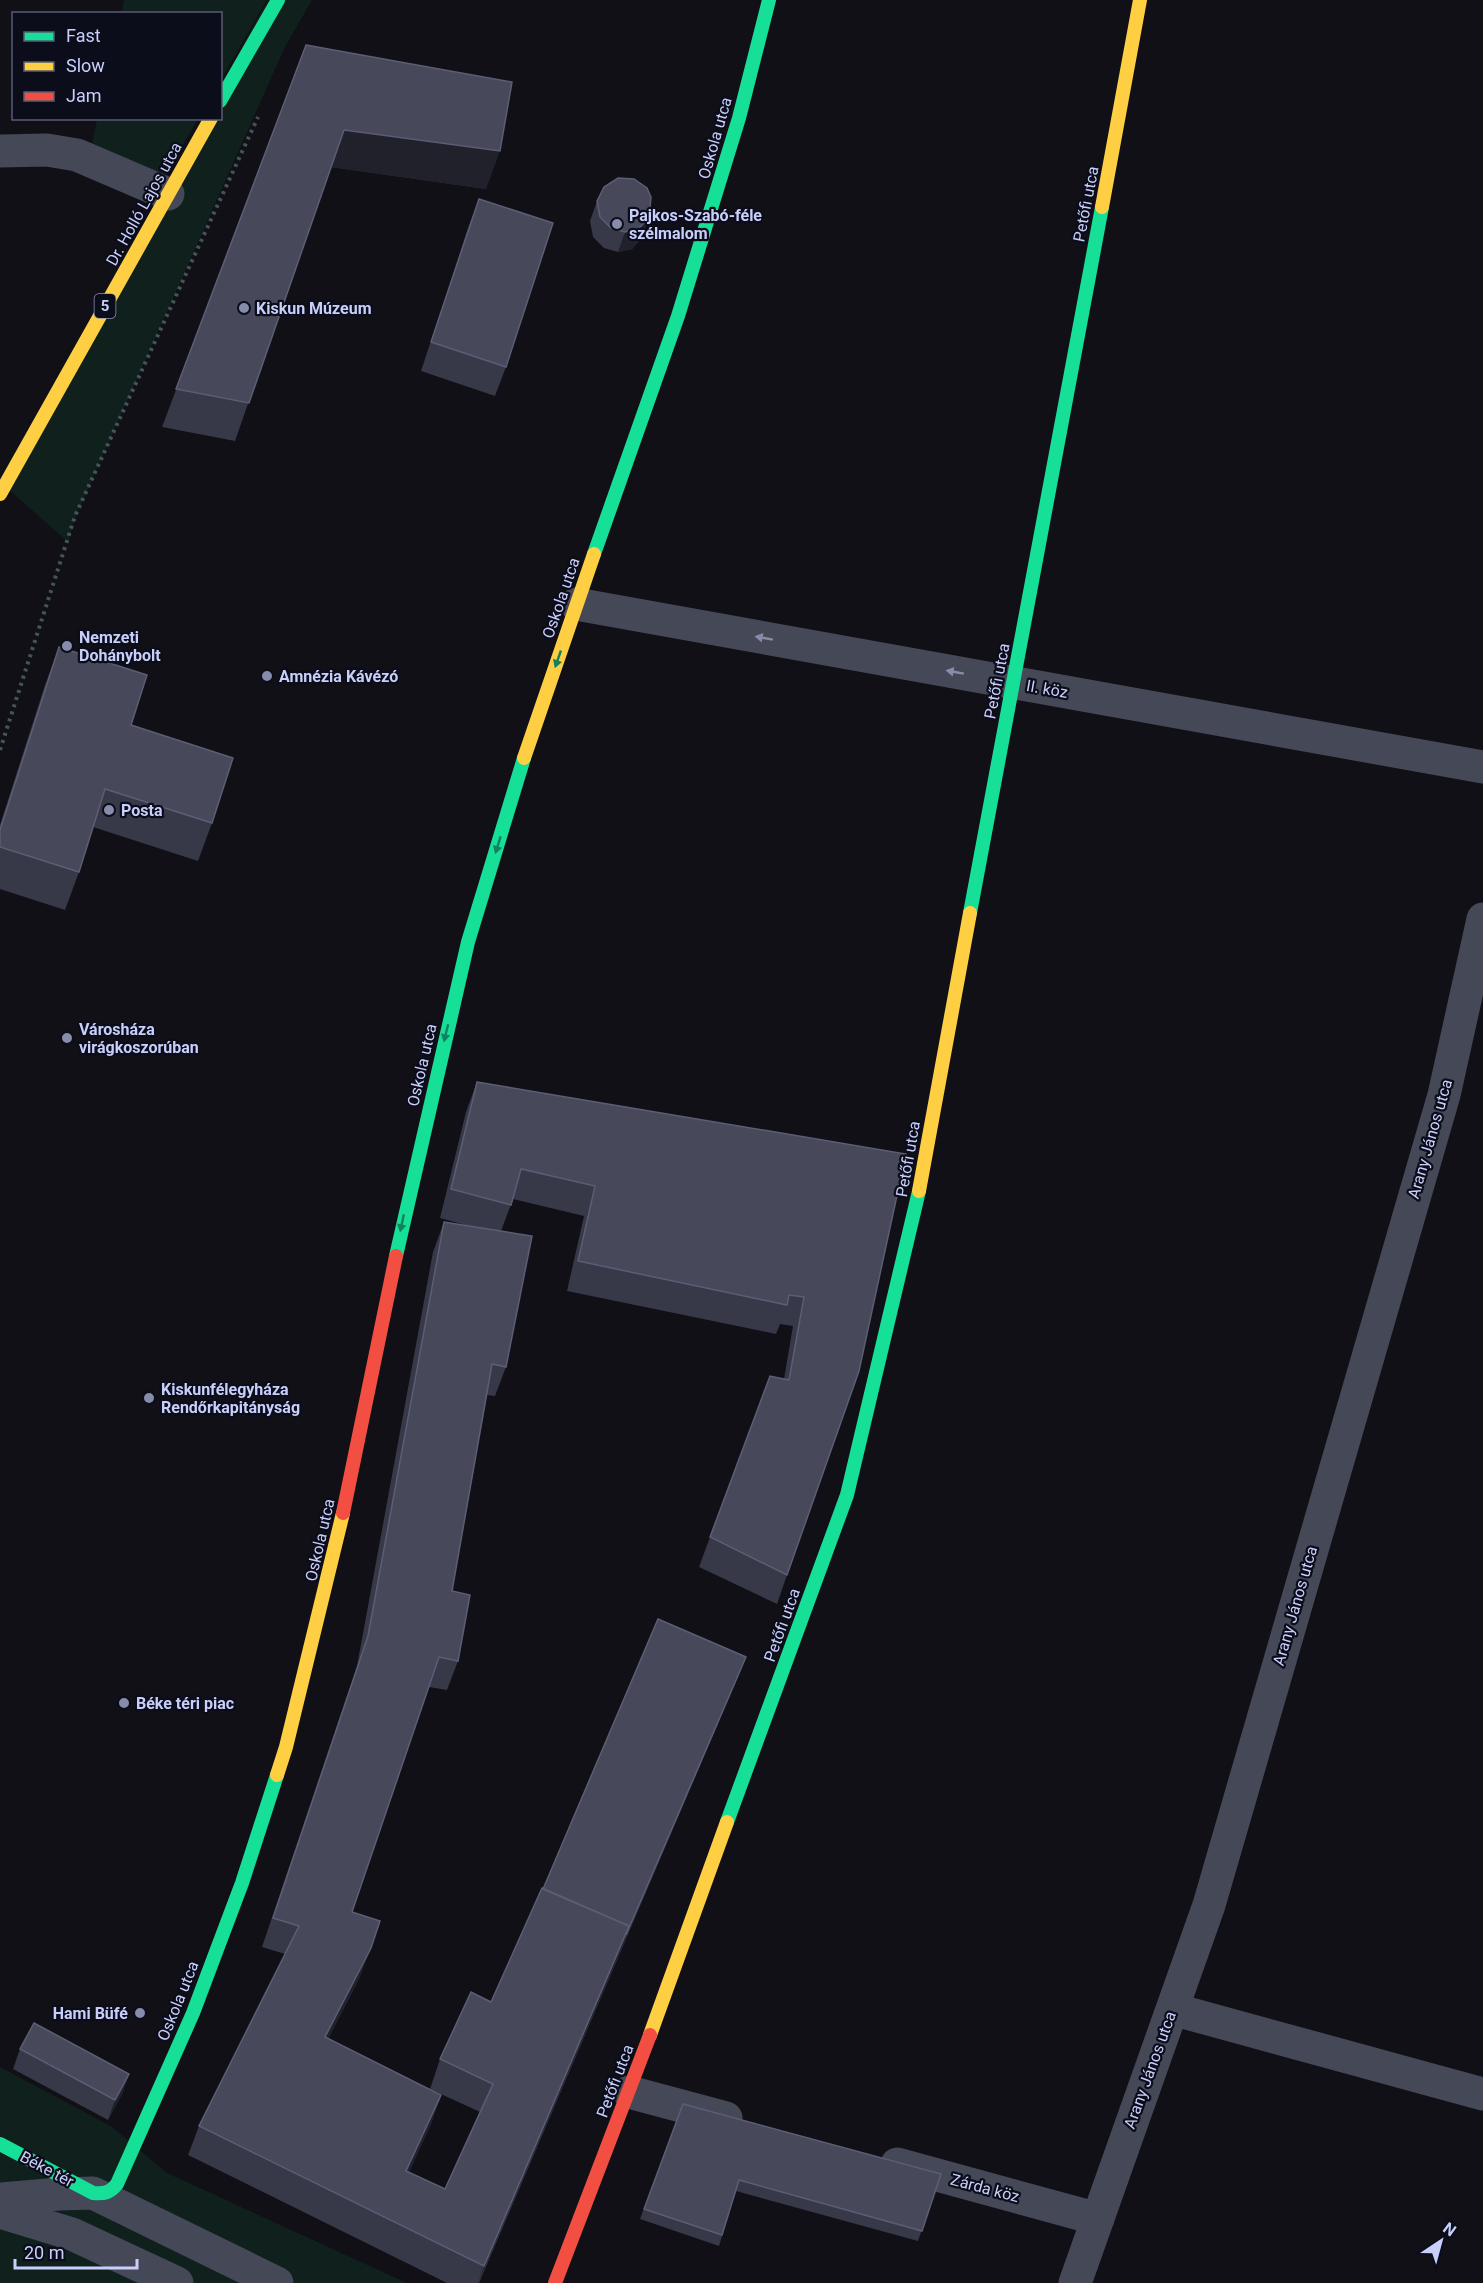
<svg xmlns="http://www.w3.org/2000/svg" width="1483" height="2283" viewBox="0 0 1483 2283" font-family="Roboto,sans-serif">
  <rect width="100%" height="100%" fill="#101016"/>
  <path fill="#0f201d" d="M124,0H267L221,80L220,14H121Z
    M268,0H312L285,47L76,516L68,542L0,482Z
    M97,119H198L158,188L89,159Z
    M0,2067L111,2126L167,2173L407,2283H0Z"/>
  <g fill="none" stroke-linecap="round" stroke-linejoin="round">
    <path stroke="#445459" stroke-width="4" stroke-dasharray="3 4.5" stroke-linecap="butt" d="M0,750L75,516L258,117"/>
    <path stroke="#454857" stroke-width="33" d="M0,151L47,150L77,155L168,194
      M576,604L1483,767
      M1172,2009L1483,2094
      M629,2092L726,2118
      M897,2164L1098,2219
      M0,2199L59,2194L93,2193L277,2283
      M0,2212L72,2234L177,2283
      M1075,2283L1209,1905L1444,1095L1483,919"/>
    <path stroke="#16e098" stroke-width="14" d="M220,101L278,0
      M594,554L678,316L739,118L769,0
      M970,913L1102,207
      M396,1256L468,942L524,758
      M727,1822L847,1495L919,1191
      M0,2144L93,2193C104,2194 110,2193 117,2184L193,2013L242,1883L277,1775"/>
    <path stroke="#ffcf43" stroke-width="14" d="M1102,207L1140,0
      M0,494L211,118
      M524,758L594,554
      M919,1191L970,913
      M277,1775L286,1747L343,1513
      M650,2035L727,1822"/>
    <path stroke="#f24e42" stroke-width="14" d="M343,1513L396,1256
      M555,2283L650,2035"/>
  </g>
  <path fill="#373848" d="M306,45L486,189L331,167L235,441L162,427Z
    M479,199L506,367L495,396L421,371L468,228Z
    M597,201L642,238L632,249L618,252L604,248L593,237L590,221Z
    M59,647L131,725L212,823L198,861L93,827L79,872L65,910L0,889V825L45,685Z
    M477,1082L906,1154L787,1575L777,1604L699,1567L710,1537L784,1379L793,1326L780,1324L776,1334L567,1291L584,1216L513,1199L501,1231L506,1367L495,1396L487,1395L452,1591L458,1661L447,1690L429,1687L352,1912L360,1977L328,2039L441,2095L431,2124L409,2172L445,2189L480,2112L430,2089L440,2059L491,2002L746,1657L738,1677L479,2283H447L188,2155L199,2126L285,1954L262,1947L357,1666L433,1252L444,1222L469,1226L440,1218L466,1112Z
    M20,2049L129,2074L122,2094L108,2120L13,2069Z
    M683,2104L941,2174L918,2241L736,2191L719,2246L640,2219Z"/>
  <path fill="#21212c" d="M344,130L500,151L486,189L330,167Z
    M649,218L642,238L632,249L618,252L625,232Z
    M746,1657L738,1677L478,2283L484,2266Z
    M371,1948L360,1977L314,2066L325,2037Z
    M129,2074L122,2094L108,2120L115,2100Z
    M441,2095L431,2124L396,2200L406,2171Z"/>
  <path fill="#47495b" stroke="#5b5e74" stroke-width="1.5" d="M306,45L512,82L500,151L344,130L249,403L176,389Z
    M618,178L634,179L647,188L651,197L649,218L639,228L625,232L611,228L600,217L597,201L604,187Z
    M479,199L553,223L506,367L431,342Z
    M59,647L147,675L131,725L233,758L212,823L105,789L79,872L0,847V830Z
    M477,1082L906,1154L859,1371L787,1575L710,1537L770,1376L789,1380L804,1297L789,1295L787,1305L578,1261L595,1186L521,1169L511,1205L451,1189Z
    M444,1222L532,1236L506,1367L492,1364L452,1591L470,1595L458,1661L439,1657L352,1912L380,1921L371,1948L325,2037L441,2095L406,2171L445,2189L493,2084L440,2059L471,1992L491,2002L542,1888L629,1926L484,2266L199,2126L299,1926L273,1918L368,1636Z
    M658,1619L746,1657L626,1935L629,1926L543,1889Z
    M34,2023L129,2074L115,2100L20,2049Z
    M683,2104L941,2174L922,2231L739,2180L722,2235L644,2209Z"/>
  <defs><path id="oneway-solid" d="M-6-.8H1V-3.2L6.5 0L1 3.2V.8H-6Z" transform="scale(1.5)"/></defs>
  <g fill="#878ca9">
    <use href="#oneway-solid" transform="translate(764 638) rotate(-170)"/>
    <use href="#oneway-solid" transform="translate(955 672) rotate(-170)"/>
  </g>
  <g fill="#12815f">
    <use href="#oneway-solid" transform="translate(558 659) rotate(109)"/>
    <use href="#oneway-solid" transform="translate(498 845) rotate(107)"/>
    <use href="#oneway-solid" transform="translate(446 1033) rotate(104)"/>
    <use href="#oneway-solid" transform="translate(402 1223) rotate(102)"/>
  </g>
  <g fill="#888cab" stroke="#0c0d1a" stroke-width="2">
    <circle cx="617" cy="224" r="6"/>
    <circle cx="244" cy="308" r="6"/>
    <circle cx="67" cy="646" r="6"/>
    <circle cx="267" cy="676" r="6"/>
    <circle cx="109" cy="810" r="6"/>
    <circle cx="67" cy="1038" r="6"/>
    <circle cx="149" cy="1398" r="6"/>
    <circle cx="124" cy="1703" r="6"/>
    <circle cx="140" cy="2013" r="6"/>
  </g>
  <g text-anchor="middle" dominant-baseline="central" stroke-width="4.5" stroke-linejoin="round" paint-order="stroke">
    <rect fill="#0c0d1a" stroke="#9095b8" stroke-width="1.5" x="94.5" y="294" width="21" height="24" rx="4.5"/>
    <g font-size="15" font-weight="bold" fill="#c9cffb">
      <text x="105" y="306">5</text>
    </g>
    <g font-size="16" fill="#c9cffb" stroke="#0c0d1a">
      <text transform="translate(715 138) rotate(-74)">Oskola utca</text>
      <text transform="translate(144 204) rotate(-61)">Dr. Holló Lajos utca</text>
      <text transform="translate(1086 204) rotate(-79)">Petőfi utca</text>
      <text transform="translate(561 598) rotate(-71)">Oskola utca</text>
      <text transform="translate(997 681) rotate(-79)">Petőfi utca</text>
      <text transform="translate(1047 689) rotate(10)">II. köz</text>
      <text transform="translate(422 1065) rotate(-77)">Oskola utca</text>
      <text transform="translate(1430 1139) rotate(-74)">Arany János utca</text>
      <text transform="translate(908 1159) rotate(-80)">Petőfi utca</text>
      <text transform="translate(320 1540) rotate(-77)">Oskola utca</text>
      <text transform="translate(1295 1606) rotate(-74)">Arany János utca</text>
      <text transform="translate(782 1625) rotate(-70)">Petőfi utca</text>
      <text transform="translate(178 2001) rotate(-68)">Oskola utca</text>
      <text transform="translate(1150 2070) rotate(-70)">Arany János utca</text>
      <text transform="translate(615 2081) rotate(-69)">Petőfi utca</text>
      <text transform="translate(47 2169) rotate(28)">Béke tér</text>
      <text transform="translate(985 2188) rotate(15)">Zárda köz</text>
    </g>
    <g font-size="16" font-weight="bold" fill="#c9cffb" stroke="#0c0d1a" text-anchor="start">
      <text x="629" y="215">Pajkos-Szabó-féle<tspan x="629" dy="18">szélmalom</tspan></text>
      <text x="256" y="308">Kiskun Múzeum</text>
      <text x="79" y="637">Nemzeti<tspan x="79" dy="18">Dohánybolt</tspan></text>
      <text x="279" y="676">Amnézia Kávézó</text>
      <text x="121" y="810">Posta</text>
      <text x="79" y="1029">Városháza<tspan x="79" dy="18">virágkoszorúban</tspan></text>
      <text x="161" y="1389">Kiskunfélegyháza<tspan x="161" dy="18">Rendőrkapitányság</tspan></text>
      <text x="136" y="1703">Béke téri piac</text>
      <text x="128" y="2013" text-anchor="end">Hami Büfé</text>
    </g>
  </g>
  <rect x="12" y="12" width="210" height="108" fill="#0c0d1a" stroke="#585b74" stroke-width="1.5"/>
  <rect x="24" y="32" width="30" height="9" fill="#16e098" stroke="#585b74" stroke-width="1.5"/>
  <text x="66" y="42" font-size="18" fill="#c9cffb">Fast</text>
  <rect x="24" y="62" width="30" height="9" fill="#ffcf43" stroke="#585b74" stroke-width="1.5"/>
  <text x="66" y="72" font-size="18" fill="#c9cffb">Slow</text>
  <rect x="24" y="92" width="30" height="9" fill="#f24e42" stroke="#585b74" stroke-width="1.5"/>
  <text x="66" y="102" font-size="18" fill="#c9cffb">Jam</text>
  <g transform="translate(1441 2241) rotate(36)" stroke="#0c0d1a" stroke-width="4.5" paint-order="stroke">
  <path d="M0-4.5L10 22L0 15L-10 22Z" fill="#c9cffb"/>
  <text y="-9" font-size="16" font-weight="bold" text-anchor="middle" fill="#c9cffb">N</text>
  </g>
  <path d="M15 2259v9h122v-9" fill="none" stroke="#c9cffb" stroke-width="3"/>
  <text x="24" y="2259" font-size="18" fill="#c9cffb" stroke="#0c0d1a" stroke-width="4.5" paint-order="stroke">20 m</text>
</svg>
